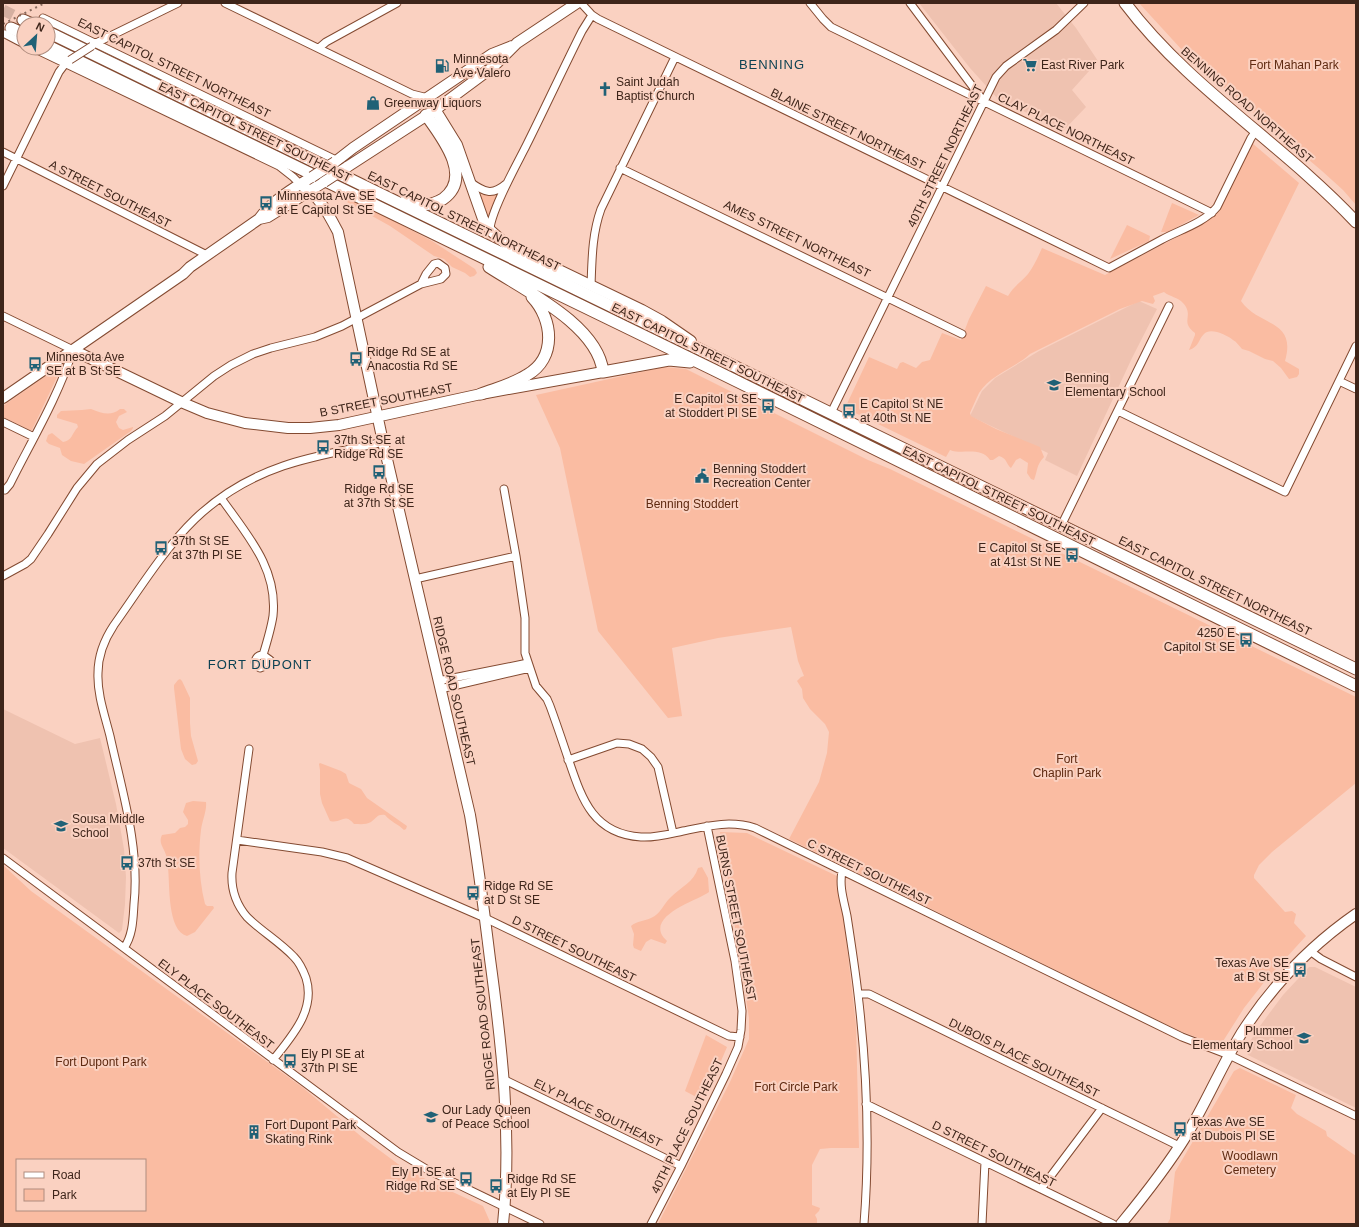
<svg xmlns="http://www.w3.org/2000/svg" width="1359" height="1227" viewBox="0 0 1359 1227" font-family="Arial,sans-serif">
  <rect width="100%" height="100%" fill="#fad1c1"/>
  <path fill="#efc2b0" d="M919,3H1056L1076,28L1098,61L1072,90L1086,107L1063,131L997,98L970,68Z
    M1139,301L1157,309L1132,358L1077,476L1045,460L1048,453L970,416L982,391L995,378L1039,351Z
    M3,709L75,744L100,738L116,804L124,849L126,877L125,904L122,930L119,933L3,848Z
    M1309,967H1315L1356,987V1108L1248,1055L1245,1049L1260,1026L1283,995Z"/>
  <path fill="#fabca2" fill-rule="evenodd" d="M1139,3H1356V205L1343,190L1322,171L1193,62Z
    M1252,143L1299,183L1241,301C1259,327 1297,319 1285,361L1299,369V374L1297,377L1289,379L1281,368L1273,361L1265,359L1249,351L1242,349C1239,346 1237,342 1233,340C1227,335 1210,327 1204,334C1198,340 1199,347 1189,350L1195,335V333C1179,321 1195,316 1183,303C1178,297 1170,297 1164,292L1153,296L1155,301L1153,304L1142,301L1120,309L1030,354C1015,368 990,375 979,393C976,399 973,406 970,413L971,416L996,429L1040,447L1044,457C1036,466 1038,469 1034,480L1031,479L1027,473L1028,463L1020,458L1016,460L1011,468C1006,464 1007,458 999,456L993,460H990C981,446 962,455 950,450L946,457L845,408L869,357L897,369L900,363L903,362L916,368L922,362L930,360L942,333L961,340L969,319L986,286L1008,296C1013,287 1021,282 1028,274C1034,266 1038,257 1042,248L1105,275L1202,224L1218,212Z
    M500,192L490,216H487L485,214L479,194L490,196Z
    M346,196L432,241L475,269L477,273L474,276L470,277L465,273L452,267L444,259L434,256L390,226L347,202Z
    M1172,203L1199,215L1168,232H1161Z
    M1127,225L1150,236L1149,241L1110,259Z
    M664,367L686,369L868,460L890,469L1356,697V783L1272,852L1259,865L1254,875V878L1285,912L1292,911L1296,914L1294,923L1306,936L1265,981L1244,1008L1220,1046L1180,1031L789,839L819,782L827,753L829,732L825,724L810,709L803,698L802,689L797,681L801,677L804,676L798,661L791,627L718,638L672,648L682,716L668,718L598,631L560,448L536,395Z
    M53,371L58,372V375L32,430H30L3,417V406Z
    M91,409C102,413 110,417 120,409H124L127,412L119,416L116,422L119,428L123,430L133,427V428L131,431L84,464L71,461L62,455L60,448L49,444L46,441L48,435L52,433L63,442C72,441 72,433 78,427L77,424L57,418V415L61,411L82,410Z
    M180,679L182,681L190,698V723L191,736L198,761L196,764L192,765L185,759L181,749L174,688V685L178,680Z
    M320,763L341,771L346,774L349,783L361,789L367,798L407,826L406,829L404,830C398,824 391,822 385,815C377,814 377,818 371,822C366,825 360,824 354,824C344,812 342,824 330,821L322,803L320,794V770L319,764Z
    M193,801L206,802C207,811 202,821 201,830C198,854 199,880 205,904L207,906H213L214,908L195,932L187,936C167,931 170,884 168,868C168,864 168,859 166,855C164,848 158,843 162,835L175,833L180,828L185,827L188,824V820L183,812L186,803Z
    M720,832L747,833L839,877L856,1025L859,1148H831L820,1149L812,1165V1205L820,1208L819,1211L815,1215L817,1219V1224H658L730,1082L749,1039V1018Z
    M3,865L31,891L302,1087L363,1138L398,1164L431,1182L483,1206L491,1224H3ZM17,1160H145V1210H17Z
    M702,867L708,878L709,892C698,900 654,913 661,933C662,936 665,939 667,941L665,944L651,939L646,942L641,951L634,948L633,945L634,934L631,926C637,921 645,921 651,918C661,914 663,904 671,897C681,887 694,882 698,868Z
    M706,1035L727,1047L704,1101L685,1091Z
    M1240,1068L1296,1095L1291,1108L1297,1114L1326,1131L1327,1136L1356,1156V1224H1167L1170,1219L1175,1172L1234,1071Z"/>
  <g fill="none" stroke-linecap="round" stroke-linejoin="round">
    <path stroke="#d4afa0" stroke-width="11" stroke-dasharray="11 5.5" stroke-linecap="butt" d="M3,10L23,20"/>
    <defs>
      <path id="minor" d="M225,3L412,94L428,98
        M581,3L592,15L598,19L1109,268C1126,259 1144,249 1161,240C1179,230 1204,223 1217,207L1251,138L1256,131
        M810,3L823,19L831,27L1212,213
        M910,3L982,99
        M43,18L338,161
        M5,34L24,44
        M94,44L178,3
        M33,48L279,166L293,177L300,184
        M319,48L326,42L397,3
        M3,152L207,255
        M620,168L962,334
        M470,182C484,192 492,196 506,184
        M3,186L59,72L65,64L68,61
        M490,230C490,212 517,164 526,146C545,108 563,69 582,31L592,15
        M591,286C592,259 592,234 601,209L675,57
        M3,316L73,350C58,397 32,440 10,484L5,490
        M1339,381L1356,389
        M1118,411L1285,492L1356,346
        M831,413L996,77L1006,66L1056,30L1084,3
        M3,422L34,437
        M504,489L516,556L525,618V653L536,686L547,699L550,706C557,725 563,743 569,761C582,799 593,834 641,837C655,838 669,834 683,831C707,826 730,820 755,828L1182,1037L1229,1055L1356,1116
        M221,498C247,535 278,568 273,616C271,629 267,642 263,655L270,660L267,665L260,668L257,666L255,662C256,657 258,655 263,655
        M1061,526L1169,306
        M3,576L25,564L31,559L48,534L77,488L97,464L128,440L165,416L214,376L231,365L253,354L271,348L315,337L342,326L421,284L441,279L446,274L445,268L438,263L434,264L426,274L421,284
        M415,579L516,556
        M438,681L528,663
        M440,689L530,668
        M249,749L232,873C231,890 236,904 247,917C261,931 280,942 294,957C300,963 303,970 306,978C316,1010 292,1036 273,1060
        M568,760L617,743L629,744L642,749L651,757L658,767L673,833
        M237,840L322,852L347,858L485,918L729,1036L740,1037
        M3,858L398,1152L428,1170L540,1224
        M842,871C839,887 844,901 847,916C851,942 855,968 858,994C867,1070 870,1148 864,1224
        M124,948C133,935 133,919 134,904C140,847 122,791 110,736C105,716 97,694 98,673C98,655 104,640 114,625C139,590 164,549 195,519C219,496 251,477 283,466C315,455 349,450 383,442
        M1310,951L1321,959L1356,977
        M858,994H869L1179,1146
        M505,1080L681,1166
        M866,1104L1113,1224
        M1041,1189L1102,1108
        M651,1224L681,1166L726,1074L738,1047L741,1030L742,1011L735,961L707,826
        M982,1224L985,1162"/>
      <path id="secondary" d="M428,98L457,145L483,219L490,230L507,245L642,310L662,321L691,341
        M335,162L353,148L492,54L512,46
        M347,167L435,110L493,67L517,43L577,3
        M300,184C320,197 327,211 338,232L383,442L470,815C478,862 484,910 490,959C502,1047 512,1135 503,1224
        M259,219L268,217L324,182
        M73,350L181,402L207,413L245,423L288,428H310L339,425L481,394L603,372
        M3,398L183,274L190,267L259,219C272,201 293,188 312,177
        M1121,1224C1144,1196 1167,1167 1186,1136C1206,1103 1221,1067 1241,1034C1271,987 1310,946 1356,914"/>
      <path id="primary" d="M1125,3C1189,88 1283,144 1356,222
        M23,20L32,24
        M11,28L24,34
        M48,32L1356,669
        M48,46L712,369L1356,686
        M405,201C419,205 430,207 443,199C474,177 441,136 426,115
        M489,267C524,290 598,325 603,372L669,360L690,362
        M481,394C497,388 513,384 527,375C557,358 553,319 532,297"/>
    </defs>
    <use href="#minor" stroke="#834a31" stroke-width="9"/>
    <use href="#secondary" stroke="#834a31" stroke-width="12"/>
    <use href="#primary" stroke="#834a31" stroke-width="13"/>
    <use href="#minor" stroke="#fff" stroke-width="7"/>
    <use href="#secondary" stroke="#fff" stroke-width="10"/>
    <use href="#primary" stroke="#fff" stroke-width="11"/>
    <path stroke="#8a6a5d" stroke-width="2" stroke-dasharray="2 4" stroke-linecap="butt" d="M3,24L45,3"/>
    <defs>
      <path id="minor-bridge" d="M70,60L92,46"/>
      <path id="secondary-bridge" d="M312,177L335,162
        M324,182L347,167"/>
    </defs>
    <use href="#minor-bridge" stroke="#834a31" stroke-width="9" stroke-linecap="butt"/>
    <use href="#secondary-bridge" stroke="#834a31" stroke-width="12" stroke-linecap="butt"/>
    <use href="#minor-bridge" stroke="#fff" stroke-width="7"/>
    <use href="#secondary-bridge" stroke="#fff" stroke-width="10"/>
  </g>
  <defs>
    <symbol id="supermarket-bare" viewBox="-9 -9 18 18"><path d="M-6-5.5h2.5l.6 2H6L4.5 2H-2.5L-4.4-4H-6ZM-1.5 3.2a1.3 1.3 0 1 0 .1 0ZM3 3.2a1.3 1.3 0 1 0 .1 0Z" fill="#206176" stroke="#fad1c1" stroke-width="2.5" paint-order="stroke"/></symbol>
    <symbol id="fuel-bare" viewBox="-9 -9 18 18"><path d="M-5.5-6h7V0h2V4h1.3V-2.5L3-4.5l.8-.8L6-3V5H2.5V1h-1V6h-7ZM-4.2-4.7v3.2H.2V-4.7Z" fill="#206176" stroke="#fad1c1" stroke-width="2.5" paint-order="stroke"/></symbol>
    <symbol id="church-bare" viewBox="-9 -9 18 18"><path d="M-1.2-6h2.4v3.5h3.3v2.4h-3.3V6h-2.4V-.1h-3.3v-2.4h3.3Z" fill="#206176" stroke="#fad1c1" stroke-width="2.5" paint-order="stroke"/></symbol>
    <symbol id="shop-bare" viewBox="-9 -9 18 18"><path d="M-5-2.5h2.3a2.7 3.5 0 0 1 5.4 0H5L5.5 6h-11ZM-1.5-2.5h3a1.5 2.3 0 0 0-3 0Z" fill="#206176" stroke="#fad1c1" stroke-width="2.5" paint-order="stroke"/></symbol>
    <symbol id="bus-bare" viewBox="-9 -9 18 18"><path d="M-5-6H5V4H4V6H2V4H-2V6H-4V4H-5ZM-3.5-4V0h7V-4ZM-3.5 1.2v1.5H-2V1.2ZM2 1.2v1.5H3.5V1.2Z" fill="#206176" stroke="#fad1c1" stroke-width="2.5" paint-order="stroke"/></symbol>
    <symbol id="school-bare" viewBox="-9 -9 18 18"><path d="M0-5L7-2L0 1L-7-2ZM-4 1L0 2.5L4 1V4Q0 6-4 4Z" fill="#206176" stroke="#fad1c1" stroke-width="2.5" paint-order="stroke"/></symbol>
    <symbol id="civic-bare" viewBox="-9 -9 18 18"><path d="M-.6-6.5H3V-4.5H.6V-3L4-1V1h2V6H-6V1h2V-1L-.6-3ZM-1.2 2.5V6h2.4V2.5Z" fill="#206176" stroke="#fad1c1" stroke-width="2.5" paint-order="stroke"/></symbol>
    <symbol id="building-bare" viewBox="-9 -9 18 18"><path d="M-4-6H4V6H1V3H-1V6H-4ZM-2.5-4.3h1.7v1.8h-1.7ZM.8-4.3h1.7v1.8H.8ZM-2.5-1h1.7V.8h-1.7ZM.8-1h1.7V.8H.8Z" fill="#206176" stroke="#fad1c1" stroke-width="2.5" paint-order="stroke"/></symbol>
  </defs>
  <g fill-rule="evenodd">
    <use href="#supermarket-bare" x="1020" y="55" width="20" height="20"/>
    <use href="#fuel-bare" x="432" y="56" width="20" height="20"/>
    <use href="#church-bare" x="595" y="79" width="20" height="20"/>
    <use href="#shop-bare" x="363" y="93" width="20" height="20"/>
    <use href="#bus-bare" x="256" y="193" width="20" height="20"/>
    <use href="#bus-bare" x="346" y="349" width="20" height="20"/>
    <use href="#bus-bare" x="25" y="354" width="20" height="20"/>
    <use href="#school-bare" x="1044" y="375" width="20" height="20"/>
    <use href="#bus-bare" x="758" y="396" width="20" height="20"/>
    <use href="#bus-bare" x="839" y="401" width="20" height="20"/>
    <use href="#bus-bare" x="313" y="437" width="20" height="20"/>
    <use href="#bus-bare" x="369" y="462" width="20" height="20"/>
    <use href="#civic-bare" x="692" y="466" width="20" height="20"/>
    <use href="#bus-bare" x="151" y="538" width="20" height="20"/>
    <use href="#bus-bare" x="1062" y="545" width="20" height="20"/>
    <use href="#bus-bare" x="1236" y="630" width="20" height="20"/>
    <use href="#school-bare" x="51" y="816" width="20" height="20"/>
    <use href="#bus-bare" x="117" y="853" width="20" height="20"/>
    <use href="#bus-bare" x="463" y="883" width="20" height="20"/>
    <use href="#bus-bare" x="1290" y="960" width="20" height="20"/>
    <use href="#school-bare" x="1294" y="1028" width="20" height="20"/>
    <use href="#bus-bare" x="280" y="1051" width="20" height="20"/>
    <use href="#school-bare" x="421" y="1107" width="20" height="20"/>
    <use href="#bus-bare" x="1170" y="1119" width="20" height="20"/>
    <use href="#building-bare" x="244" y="1122" width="20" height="20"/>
    <use href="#bus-bare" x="456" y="1169" width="20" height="20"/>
    <use href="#bus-bare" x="486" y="1176" width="20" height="20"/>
  </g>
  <g text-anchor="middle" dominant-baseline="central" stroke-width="4" stroke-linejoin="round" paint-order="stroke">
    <g font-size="12" fill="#3e251a" stroke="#fad1c1" text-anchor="start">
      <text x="453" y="59">Minnesota<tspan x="453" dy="14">Ave Valero</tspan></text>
      <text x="1041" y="65">East River Park</text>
      <text x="616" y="82">Saint Judah<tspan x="616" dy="14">Baptist Church</tspan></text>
      <text x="384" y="103">Greenway Liquors</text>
      <text x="277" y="196">Minnesota Ave SE<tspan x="277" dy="14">at E Capitol St SE</tspan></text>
      <text x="367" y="352">Ridge Rd SE at<tspan x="367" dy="14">Anacostia Rd SE</tspan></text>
      <text x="46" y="357">Minnesota Ave<tspan x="46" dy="14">SE at B St SE</tspan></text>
      <text x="1065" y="378">Benning<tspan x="1065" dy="14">Elementary School</tspan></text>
      <text x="757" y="399" text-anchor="end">E Capitol St SE<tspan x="757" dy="14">at Stoddert Pl SE</tspan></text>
      <text x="860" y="404">E Capitol St NE<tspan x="860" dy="14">at 40th St NE</tspan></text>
      <text x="334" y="440">37th St SE at<tspan x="334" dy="14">Ridge Rd SE</tspan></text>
      <text x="713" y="469">Benning Stoddert<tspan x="713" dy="14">Recreation Center</tspan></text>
      <text x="379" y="489" text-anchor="middle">Ridge Rd SE<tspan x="379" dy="14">at 37th St SE</tspan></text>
      <text x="172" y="541">37th St SE<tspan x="172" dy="14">at 37th Pl SE</tspan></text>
      <text x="1061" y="548" text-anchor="end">E Capitol St SE<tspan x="1061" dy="14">at 41st St NE</tspan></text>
      <text x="1235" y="633" text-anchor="end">4250 E<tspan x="1235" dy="14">Capitol St SE</tspan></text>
      <text x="72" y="819">Sousa Middle<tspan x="72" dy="14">School</tspan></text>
      <text x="138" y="863">37th St SE</text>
      <text x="484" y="886">Ridge Rd SE<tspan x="484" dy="14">at D St SE</tspan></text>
      <text x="1289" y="963" text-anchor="end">Texas Ave SE<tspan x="1289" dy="14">at B St SE</tspan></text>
      <text x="1293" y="1031" text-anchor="end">Plummer<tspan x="1293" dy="14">Elementary School</tspan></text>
      <text x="301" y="1054">Ely Pl SE at<tspan x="301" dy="14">37th Pl SE</tspan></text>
      <text x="442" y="1110">Our Lady Queen<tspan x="442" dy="14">of Peace School</tspan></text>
      <text x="1191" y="1122">Texas Ave SE<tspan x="1191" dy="14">at Dubois Pl SE</tspan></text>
      <text x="265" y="1125">Fort Dupont Park<tspan x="265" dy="14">Skating Rink</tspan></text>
      <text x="455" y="1172" text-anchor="end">Ely Pl SE at<tspan x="455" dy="14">Ridge Rd SE</tspan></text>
      <text x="507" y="1179">Ridge Rd SE<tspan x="507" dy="14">at Ely Pl SE</tspan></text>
    </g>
    <g font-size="12" fill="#5f2a11" stroke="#fad1c1">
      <text x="1294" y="65">Fort Mahan Park</text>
      <text x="692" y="504">Benning Stoddert</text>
      <text x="1067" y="759">Fort<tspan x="1067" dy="14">Chaplin Park</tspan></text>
      <text x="101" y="1062">Fort Dupont Park</text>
      <text x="796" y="1087">Fort Circle Park</text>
      <text x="1250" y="1156">Woodlawn<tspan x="1250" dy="14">Cemetery</tspan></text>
    </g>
    <g font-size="12" fill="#3e251a" stroke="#fad1c1">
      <text transform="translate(174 68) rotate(26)">EAST CAPITOL STREET NORTHEAST</text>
      <text transform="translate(1247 105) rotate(41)">BENNING ROAD NORTHEAST</text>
      <text transform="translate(848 129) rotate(26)">BLAINE STREET NORTHEAST</text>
      <text transform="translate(1066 129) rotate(26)">CLAY PLACE NORTHEAST</text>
      <text transform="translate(255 132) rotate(26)">EAST CAPITOL STREET SOUTHEAST</text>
      <text transform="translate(945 156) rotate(-64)">40TH STREET NORTHEAST</text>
      <text transform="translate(110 194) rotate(27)">A STREET SOUTHEAST</text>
      <text transform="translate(464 221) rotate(26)">EAST CAPITOL STREET NORTHEAST</text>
      <text transform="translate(797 239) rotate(26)">AMES STREET NORTHEAST</text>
      <text transform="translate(708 353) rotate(26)">EAST CAPITOL STREET SOUTHEAST</text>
      <text transform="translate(386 400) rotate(-11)">B STREET SOUTHEAST</text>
      <text transform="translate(999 496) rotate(26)">EAST CAPITOL STREET SOUTHEAST</text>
      <text transform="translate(1215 586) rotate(26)">EAST CAPITOL STREET NORTHEAST</text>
      <text transform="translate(454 691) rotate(77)">RIDGE ROAD SOUTHEAST</text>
      <text transform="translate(869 872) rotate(26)">C STREET SOUTHEAST</text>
      <text transform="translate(736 918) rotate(79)">BURNS STREET SOUTHEAST</text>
      <text transform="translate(574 949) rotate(26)">D STREET SOUTHEAST</text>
      <text transform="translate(216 1004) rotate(37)">ELY PLACE SOUTHEAST</text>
      <text transform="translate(483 1014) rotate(-96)">RIDGE ROAD SOUTHEAST</text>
      <text transform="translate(1024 1058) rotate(26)">DUBOIS PLACE SOUTHEAST</text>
      <text transform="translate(598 1113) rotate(26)">ELY PLACE SOUTHEAST</text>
      <text transform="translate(687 1126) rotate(-64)">40TH PLACE SOUTHEAST</text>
      <text transform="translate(994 1154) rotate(26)">D STREET SOUTHEAST</text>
    </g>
    <g font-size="13" letter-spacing="1" fill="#0d4253" stroke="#fad1c1">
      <text x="772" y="64">BENNING</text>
      <text x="260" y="664">FORT DUPONT</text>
    </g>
  </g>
  <rect width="1359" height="1227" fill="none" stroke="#3e251a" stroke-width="8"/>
  <rect x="16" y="1159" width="130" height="52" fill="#fad1c1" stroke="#af8c7e"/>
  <rect x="24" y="1172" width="20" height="6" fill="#ffffff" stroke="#af8c7e"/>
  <text x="52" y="1179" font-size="12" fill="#3e251a">Road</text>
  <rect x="24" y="1189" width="20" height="12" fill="#fabca2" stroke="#af8c7e"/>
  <text x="52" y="1199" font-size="12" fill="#3e251a">Park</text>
  <g transform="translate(36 36) rotate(26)"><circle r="19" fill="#fad1c1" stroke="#af8c7e"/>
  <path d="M0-3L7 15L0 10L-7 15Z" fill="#206176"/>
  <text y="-6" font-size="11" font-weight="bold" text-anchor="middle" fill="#3e251a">N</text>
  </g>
</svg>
